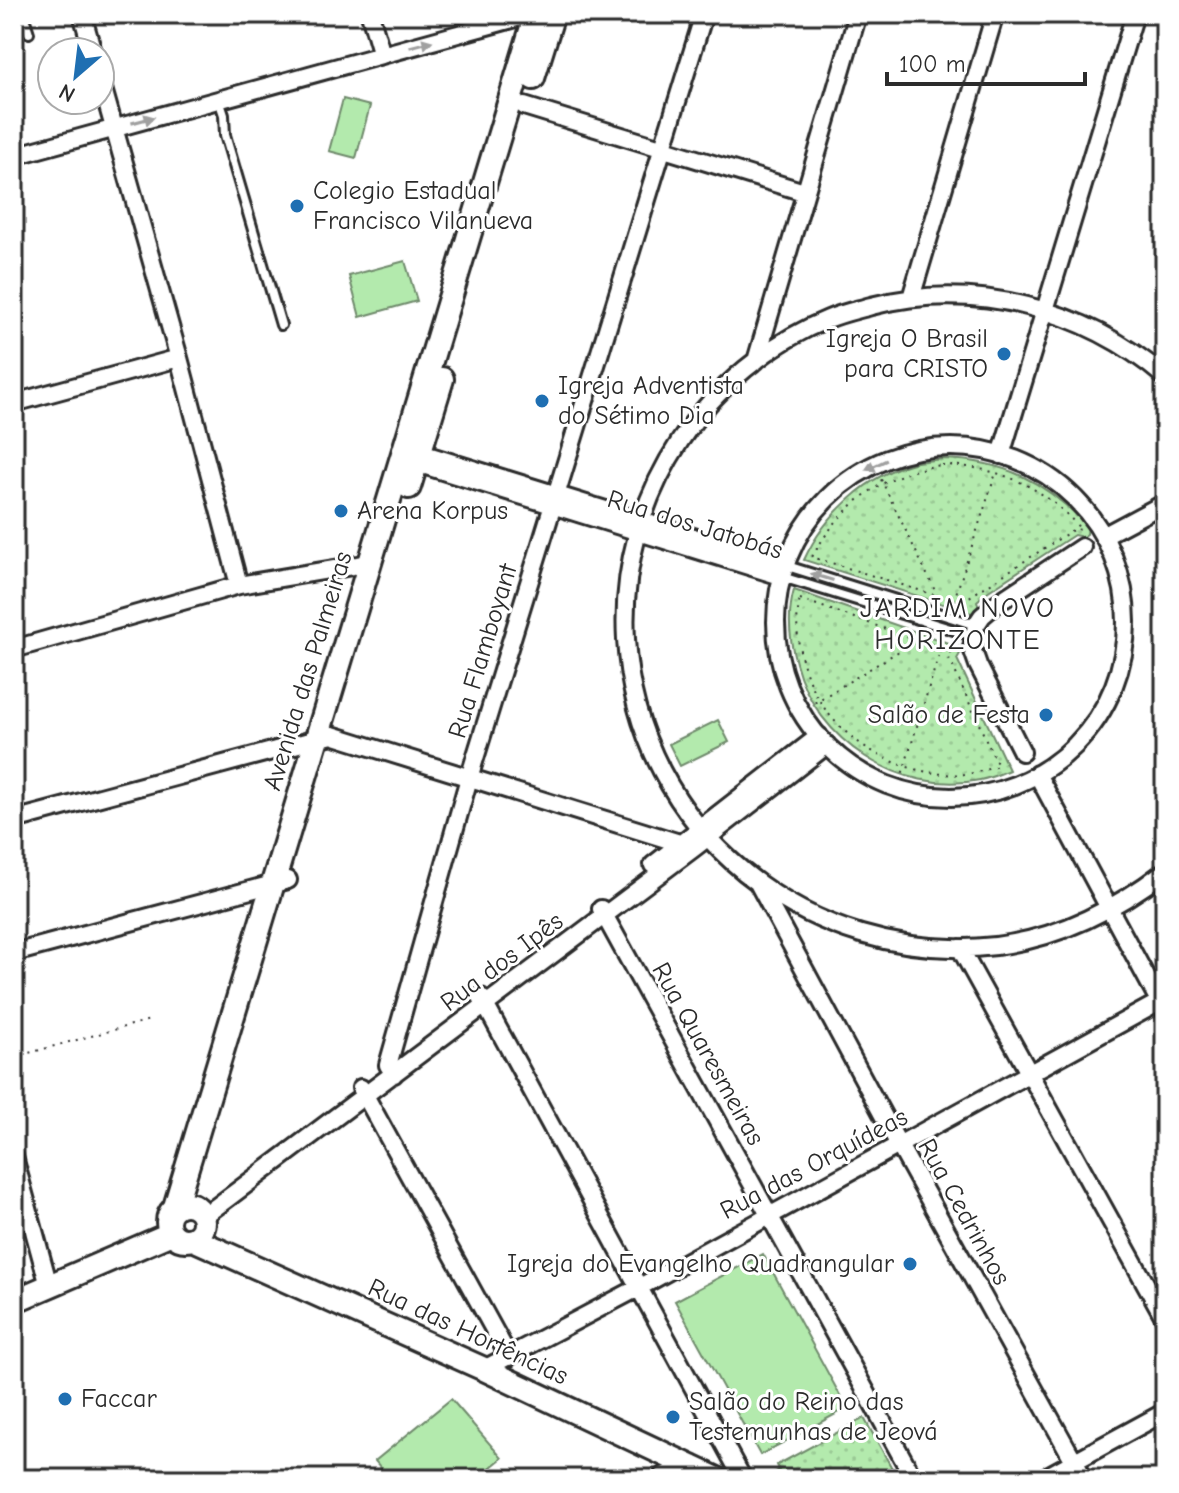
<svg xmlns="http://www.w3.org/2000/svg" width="1179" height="1493" viewBox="0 0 1179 1493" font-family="'Comic Neue',sans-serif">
  <defs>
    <pattern id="park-dots" width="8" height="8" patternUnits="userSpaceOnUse" patternTransform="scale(2)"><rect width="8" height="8" fill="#b3eaad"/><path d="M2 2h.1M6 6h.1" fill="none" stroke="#9ac995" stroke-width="1.8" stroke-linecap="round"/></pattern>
  </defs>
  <rect width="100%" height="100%" fill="#fff"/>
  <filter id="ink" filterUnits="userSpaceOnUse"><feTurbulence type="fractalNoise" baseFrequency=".0125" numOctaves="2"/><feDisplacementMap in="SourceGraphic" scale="16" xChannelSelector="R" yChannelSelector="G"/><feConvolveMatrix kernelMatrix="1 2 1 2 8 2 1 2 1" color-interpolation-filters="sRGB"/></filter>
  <g filter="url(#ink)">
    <path fill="url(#park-dots)" stroke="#6f8a6c" stroke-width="2" d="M942,459C1004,460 1047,482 1088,527L1087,534L1083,537L1074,535L987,592L977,601L980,610L971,613L804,560C824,516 868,473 917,462C925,461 934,460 942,459Z
      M794,590L960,647L962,650L957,659L1009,770C1000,774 990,778 980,780C900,796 816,741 796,663C789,638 787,615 794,590Z
      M864,1418L898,1479H763L779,1470L777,1465Z"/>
    <path fill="#b3eaad" stroke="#6f8a6c" stroke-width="2" d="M343,99L370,106L356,158L329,151Z
      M405,261L417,301L360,317L349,276Z
      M718,720L729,742L680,766L669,744Z
      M763,1254L847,1408L760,1455L675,1301Z
      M451,1399L502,1458L476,1479H390L375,1461Z"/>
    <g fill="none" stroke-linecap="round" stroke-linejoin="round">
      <defs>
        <path id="lane" d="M23,14L29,33
          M219,100L224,115L225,135L281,325
          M784,565L976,625
          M782,577L973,636"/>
        <path id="street" d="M82,14L93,52
          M370,14L382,55
          M100,78L179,358L239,585
          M524,106L804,192
          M14,156L531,14
          M911,298L995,14
          M756,361L858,14
          M1165,377C1085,308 974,280 871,306C857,310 842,313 828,319C769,343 715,388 680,441C641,500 622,569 626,639C636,831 809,967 996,946C1059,938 1116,909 1165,871
          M14,403L179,358
          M776 622a175 175 0 1 1 350 0a175 175 0 1 1-350 0Z
          M411,450L784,565
          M1001,455L1135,14
          M407,460L781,576
          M1103,536L1165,503
          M14,649L239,585L370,563
          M1022,752L978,665L972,648L976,625L982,616L996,604L1082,547
          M1037,774L1165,1012
          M14,820L332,735L689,846
          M653,865L819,736
          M759,885L899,1145L1084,1479
          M601,909L914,1479
          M960,948L1165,1319
          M14,953L288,880
          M481,997L743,1479
          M394,1074L388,1065L469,778L704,14
          M361,1088L509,1357
          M14,1157L49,1286
          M204,1216L694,848L827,745
          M484,1369L638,1288L1165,999
          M1042,1479L1165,1412"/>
        <path id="secondary" d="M533,78L553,14
          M409,487L442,379
          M168 1222a18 18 0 1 1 36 0a18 18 0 1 1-36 0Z
          M175,1207L536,14
          M193,1239L484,1369L717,1479
          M14,1301L172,1233
          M664,1479L692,1467"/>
      </defs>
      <use href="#lane" stroke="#2b2b2b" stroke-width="14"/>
      <use href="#street" stroke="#2b2b2b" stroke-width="22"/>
      <use href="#secondary" stroke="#2b2b2b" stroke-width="28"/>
      <path stroke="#2b2b2b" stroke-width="2" stroke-dasharray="2 6" stroke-linecap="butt" d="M874,465L937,595
        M942,465C997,466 1045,486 1081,530L1074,529L963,601H954L812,557C841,505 882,473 942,465Z
        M800,599L951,652L948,656L998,766C988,769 978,772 968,774C911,779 849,749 819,700C812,690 808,678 804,666C797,644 795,621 800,599Z
        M954,600L996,473
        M801,711L917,640
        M898,788L941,648
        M14,1057L150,1020
        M827,1471L832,1479"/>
      <use href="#lane" stroke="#fff" stroke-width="8"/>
      <use href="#street" stroke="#fff" stroke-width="16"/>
      <use href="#secondary" stroke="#fff" stroke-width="22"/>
    </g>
    <defs><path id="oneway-solid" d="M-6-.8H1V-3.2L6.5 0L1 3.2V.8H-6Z" transform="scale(2)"/></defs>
    <g fill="#a0a0a0">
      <use href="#oneway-solid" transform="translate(421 44) rotate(-15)"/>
      <use href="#oneway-solid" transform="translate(143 120) rotate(-15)"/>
      <use href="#oneway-solid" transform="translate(876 465) rotate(155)"/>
      <use href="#oneway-solid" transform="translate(822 577) rotate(-163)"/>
    </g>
  </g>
  <g fill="#1f6fb2" stroke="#fff" stroke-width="3">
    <circle cx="297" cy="206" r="8"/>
    <circle cx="1004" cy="354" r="8"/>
    <circle cx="542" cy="401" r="8"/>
    <circle cx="341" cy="511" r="8"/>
    <circle cx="1046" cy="715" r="8"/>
    <circle cx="910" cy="1264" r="8"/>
    <circle cx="65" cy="1399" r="8"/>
    <circle cx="673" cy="1417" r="8"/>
  </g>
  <g text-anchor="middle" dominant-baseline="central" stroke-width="6" stroke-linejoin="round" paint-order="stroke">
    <g font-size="26" fill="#2b2b2b" stroke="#fff" text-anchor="start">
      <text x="313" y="191">Colegio Estadual<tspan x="313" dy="30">Francisco Vilanueva</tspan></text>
      <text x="988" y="339" text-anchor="end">Igreja O Brasil<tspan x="988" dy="30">para CRISTO</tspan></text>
      <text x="558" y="386">Igreja Adventista<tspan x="558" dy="30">do Sétimo Dia</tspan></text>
      <text x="357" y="511">Arena Korpus</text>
      <text x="1030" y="715" text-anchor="end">Salão de Festa</text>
      <text x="894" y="1264" text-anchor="end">Igreja do Evangelho Quadrangular</text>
      <text x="81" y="1399">Faccar</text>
      <text x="689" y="1402">Salão do Reino das<tspan x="689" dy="30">Testemunhas de Jeová</tspan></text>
    </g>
    <g font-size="26" fill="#2b2b2b" stroke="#fff">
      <text transform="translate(695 525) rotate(17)">Rua dos Jatobás</text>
      <text transform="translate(483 651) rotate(-73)">Rua Flamboyant</text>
      <text transform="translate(308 671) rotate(-73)">Avenida das Palmeiras</text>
      <text transform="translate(502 962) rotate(-37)">Rua dos Ipês</text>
      <text transform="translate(708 1054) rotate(61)">Rua Quaresmeiras</text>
      <text transform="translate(814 1164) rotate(-28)">Rua das Orquídeas</text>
      <text transform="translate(964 1212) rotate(61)">Rua Cedrinhos</text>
      <text transform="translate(468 1332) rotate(25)">Rua das Hortências</text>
    </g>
    <g font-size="28" letter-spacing="2" fill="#2b2b2b" stroke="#fff">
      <text x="958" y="608">JARDIM NOVO<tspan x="958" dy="32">HORIZONTE</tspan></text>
    </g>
  </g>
  <rect width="1179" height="1493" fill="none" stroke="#fff" stroke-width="48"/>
  <rect x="24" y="24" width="1131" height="1445" fill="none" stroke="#2b2b2b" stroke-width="3" filter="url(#ink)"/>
  <g transform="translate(76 76) rotate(208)"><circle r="38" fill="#ffffff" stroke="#aaaaaa" stroke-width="2"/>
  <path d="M0-6L14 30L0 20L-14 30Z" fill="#1f6fb2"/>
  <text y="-12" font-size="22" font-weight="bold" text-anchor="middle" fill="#2b2b2b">N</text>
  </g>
  <path d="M887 72v12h198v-12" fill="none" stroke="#2b2b2b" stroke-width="4"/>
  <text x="899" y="72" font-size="24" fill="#2b2b2b" stroke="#ffffff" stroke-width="6" paint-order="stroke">100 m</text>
</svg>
